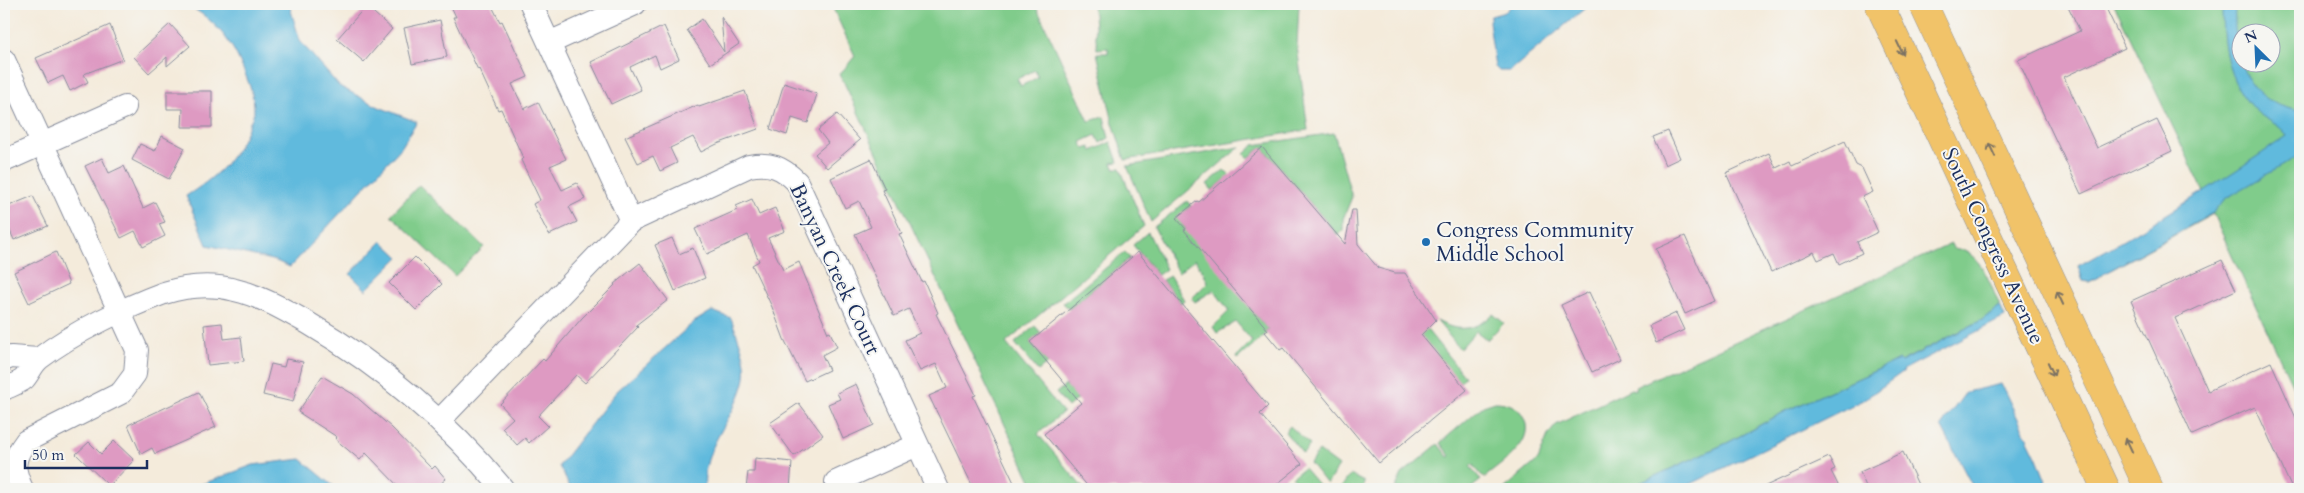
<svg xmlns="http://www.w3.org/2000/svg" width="2304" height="493" viewBox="0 0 2304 493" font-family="Cardo,serif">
  <rect width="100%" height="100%" fill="#f6f6f2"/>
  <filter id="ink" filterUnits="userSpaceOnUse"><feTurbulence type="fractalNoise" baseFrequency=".02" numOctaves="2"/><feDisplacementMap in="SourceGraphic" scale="10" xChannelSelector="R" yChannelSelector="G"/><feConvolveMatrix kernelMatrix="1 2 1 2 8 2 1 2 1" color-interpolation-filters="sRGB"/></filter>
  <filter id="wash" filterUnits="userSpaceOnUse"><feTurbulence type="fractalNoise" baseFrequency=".0096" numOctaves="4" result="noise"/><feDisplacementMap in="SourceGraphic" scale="20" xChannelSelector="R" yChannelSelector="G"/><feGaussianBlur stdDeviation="1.12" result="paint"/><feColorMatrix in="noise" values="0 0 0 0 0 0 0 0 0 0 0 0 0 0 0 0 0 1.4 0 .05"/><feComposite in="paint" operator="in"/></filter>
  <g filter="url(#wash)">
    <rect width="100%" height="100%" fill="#f4ebdb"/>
    <path fill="#80cc8b" stroke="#4e7e74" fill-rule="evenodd" d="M831,4H1035L1089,121L1104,117L1109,138L1100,143L1096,135L1081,142L1085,149L1090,147L1092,151L1111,142L1118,162L1112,163L1114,168H1120L1144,226L1006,343L1063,412L1038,434L1084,489H1035L840,74L855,56ZM1035,70L1038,77L1021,86L1017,79Z
      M1093,4H1299L1297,46L1308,130L1125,160L1113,123L1097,53H1108V48L1097,49Z
      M2114,4H2300V402L2213,214L2089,282L2083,281L2078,266L2136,234L2204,192ZM2242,32H2272V62H2242Z
      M1334,133L1352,197L1343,219V231L1338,235L1262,147L1248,158L1244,154L1254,145Z
      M1240,147L1151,222L1127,166Z
      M1224,170L1230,176L1212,190L1207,184Z
      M419,185L484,247L455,276L391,215Z
      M1187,201L1191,206L1177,218L1268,330L1265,332L1266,334L1237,359L1236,357L1252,341L1236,322L1217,333L1213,327L1229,311L1214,290L1195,302L1192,298L1208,282L1195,259L1178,273L1154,227Z
      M1148,232L1166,269L1158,275L1133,245Z
      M1951,244L1953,248C1982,251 1989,283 2000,306L1982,320L1900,362L1899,360L1784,412L1729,442L1627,489H1504L1538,460L1548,435L1556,425L1631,389L1635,390V387Z
      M1125,252L1130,258L1069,309L1063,303Z
      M1170,276L1184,300L1181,303L1162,280Z
      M1384,290L1411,310L1465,377L1459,383Z
      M1493,314L1504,323L1487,340L1476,331L1460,349L1437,321C1459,333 1476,330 1493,314Z
      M1035,326L1041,333L1030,342L1048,363L1038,371L1015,343Z
      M1066,385L1078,398L1068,407L1056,393Z
      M1495,402C1505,402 1516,405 1522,414C1539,442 1502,462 1484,478L1472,464L1470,466L1481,480L1470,489H1395L1402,474L1438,444L1448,457L1450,456L1440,443L1483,406Z
      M1290,426L1310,445L1303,454L1285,432Z
      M1319,451L1339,466L1327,484L1310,463Z
      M1304,468L1322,489H1298L1301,487L1292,477Z
      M1350,475L1364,482L1363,489H1340Z"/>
    <path fill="#60badd" stroke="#3e749e" d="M184,4H289L300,41L339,86L379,107L417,122L401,148L290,267L276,261L207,245L186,196C213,179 235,160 247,130C249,124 253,117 254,112C255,94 246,76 239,60C228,36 208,14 184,4Z
      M1513,4H1590L1510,71H1499L1495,67L1489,21L1491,16L1505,12Z
      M2222,4H2235C2233,55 2242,101 2300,111V155L2225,199L2213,213L2089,282L2083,281L2078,266C2150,226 2219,183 2287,136C2280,124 2267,121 2257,112C2226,83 2222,44 2222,4Z
      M382,241L399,257L366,290L350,274Z
      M2000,306L2005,317L1903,370L1904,371L1865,399L1693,483L1680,489H1627L1729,442L1784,412L1899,360L1901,362L1982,320Z
      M712,311L731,318C737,336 748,359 745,378C738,416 700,447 705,489H571L559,466L616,392L694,322Z
      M2001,384L2037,458L2049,489H1974L1941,426L1966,392Z
      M301,459L337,489H189L253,465Z"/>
    <g id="blocks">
      <path fill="#de9ac2" d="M450,4H491L500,22L502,21L528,77L512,84L524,109L538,102L566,159L550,166L562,190L577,183L585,199L569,207L577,222L549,235L533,204L540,200L521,160L523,158L501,109L498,110L479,69L478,70L453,17H456Z
        M2067,4H2104L2125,48L2064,77L2097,148L2157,120L2172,151L2081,194L2018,60L2080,31Z
        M366,6L392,29L364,62L337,39Z
        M721,17L739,44L710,64L687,30L702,19L724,52Z
        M440,20L447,57L412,64L404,28Z
        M170,24L190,46L167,66V57L149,73L134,57Z
        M110,25L123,59L84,74L88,82L70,91L63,76L48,83L36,58Z
        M664,26L679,59L660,68L655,55L630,67L641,90L611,104L591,62Z
        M784,83L817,94L808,123L792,118L787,135L770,129Z
        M167,91H212V127H182L183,109H167Z
        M745,91L758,129L717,144L701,152L693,137L670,148L677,163L660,171L653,156L638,163L625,137L698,105L699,107Z
        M837,114L860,140L827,168L815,154L828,143L818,130Z
        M1668,131L1680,158L1665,165L1653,137Z
        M162,136L185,148L169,179L132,160L140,144L155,151Z
        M1845,141L1856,165L1862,168L1873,192L1862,197L1878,232L1857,242L1862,253L1839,264L1834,253L1818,260L1814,252L1771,272L1726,173L1769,153L1776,168L1790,161L1792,166Z
        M1262,147L1345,244L1352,210H1356L1358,244L1378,268L1395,273H1405L1436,320L1421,335L1467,390L1379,463L1283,348L1280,350L1265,332L1268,330L1184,230L1186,229L1176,218L1197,201L1199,202Z
        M102,158L109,173L124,166L143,208L155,202L165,222L159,224L165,236L143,247L135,231L121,238L85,166Z
        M871,159L885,189L882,190L902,233L899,234L922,282L924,281L938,313L936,314L976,395L973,396L1017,489H974L929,396L947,388L936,364L920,371L905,340L920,333L909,309L894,316L855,234L871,227L859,201L845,208L831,178Z
        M33,196L48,226L14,240L4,217V208Z
        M752,199L759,215L775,208L785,231L768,238L783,270L799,262L828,333L830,332L837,347L822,355L829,370L805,381L784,339L772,307L752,265L759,261L748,235L707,254L695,229L737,210L736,206Z
        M1685,236L1714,301L1685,314L1656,249Z
        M672,238L679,254L693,248L705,278L675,291L655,245Z
        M56,252L69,284L29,303L14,272Z
        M1138,252L1268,406L1260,414L1302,464L1271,489H1090L1044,434L1081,403L1030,342Z
        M415,257L442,284L416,310L389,283Z
        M2222,260L2236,290L2175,318L2208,391L2271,362L2300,427V489H2292L2255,407L2192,435L2131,301Z
        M640,263L668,300L636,325L638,327L585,383L576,375L538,416L548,426L529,443L525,438L517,445L502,428L513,418L500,404L543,359L545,361L582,318L615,285L614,284Z
        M1589,292L1620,359L1592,372L1561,305Z
        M1676,313L1684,330L1656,343L1649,326Z
        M222,323L224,339L241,337L244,361L208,365L204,325Z
        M286,359L303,362L293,402L263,395L271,364L284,367Z
        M322,376L353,394L392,428L432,469L435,466L446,479L434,489H401L366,453L360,460L335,439L337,437L298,412Z
        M856,384L874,425L843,439L828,404L840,399L837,393Z
        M199,392L216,427L155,454L152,448L141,454L128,425Z
        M799,403L823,435L794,456L770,423Z
        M114,441L134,460L109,486L76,454L89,442L101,454Z
        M1903,452L1920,489H1867L1860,472Z
        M1829,457L1835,469L1831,471L1840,489H1759Z
        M755,458L792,462L790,489H746L748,472H754Z"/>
    </g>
  </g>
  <g filter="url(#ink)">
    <use href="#blocks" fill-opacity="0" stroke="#888d9c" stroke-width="1"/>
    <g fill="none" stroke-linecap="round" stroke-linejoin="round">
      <defs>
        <path id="minor" d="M531,4L631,221
          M549,43L635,4
          M4,60L137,350L135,374L121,393L26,441C12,459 13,469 22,489
          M4,161L125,107
          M4,360L11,357L38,359
          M4,389C10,386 19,383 24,379C30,372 33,363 40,358C74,332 124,308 164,293C187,286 212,284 235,290C261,296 285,310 308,323C383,367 447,422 503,489
          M440,420L631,221L749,166C770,162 782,167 797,182L938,489
          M836,482L917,445"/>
        <path id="major" d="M1879,4L2106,489
          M1923,4L2149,489"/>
      </defs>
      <use href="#minor" stroke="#888d9c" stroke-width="24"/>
      <use href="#major" stroke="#888d9c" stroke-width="29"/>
      <use href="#minor" stroke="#fff" stroke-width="22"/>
      <use href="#major" stroke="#f1c369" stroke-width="28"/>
    </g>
    <defs><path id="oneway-shaft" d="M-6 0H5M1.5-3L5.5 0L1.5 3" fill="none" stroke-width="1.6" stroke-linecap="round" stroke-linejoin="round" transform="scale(1.25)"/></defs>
    <g stroke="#7b7263">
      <use href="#oneway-shaft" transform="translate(1900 48) rotate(65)"/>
      <use href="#oneway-shaft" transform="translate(1992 150) rotate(-115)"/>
      <use href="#oneway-shaft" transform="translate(2060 298) rotate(-115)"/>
      <use href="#oneway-shaft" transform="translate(2051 369) rotate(65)"/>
      <use href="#oneway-shaft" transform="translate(2129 445) rotate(-115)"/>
    </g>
  </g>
  <circle fill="#1f6fb2" stroke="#f6f6f2" stroke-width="2" cx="1426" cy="242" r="5"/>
  <g text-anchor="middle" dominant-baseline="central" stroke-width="4" stroke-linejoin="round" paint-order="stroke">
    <g font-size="21" fill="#1b2f5e" stroke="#f6f6f2" text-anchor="start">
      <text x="1436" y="230">Congress Community<tspan x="1436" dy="24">Middle School</tspan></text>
    </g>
    <g font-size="21" fill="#1b2f5e" stroke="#f6f6f2">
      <text transform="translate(1993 246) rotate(65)">South Congress Avenue</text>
      <text transform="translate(835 269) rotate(65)">Banyan Creek Court</text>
    </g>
  </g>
  <rect width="2304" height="493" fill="none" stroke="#f6f6f2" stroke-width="20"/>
  <g transform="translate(2256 48) rotate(336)"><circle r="24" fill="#f6f6f2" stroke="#9ea6b7"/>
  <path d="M0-4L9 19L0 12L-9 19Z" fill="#1f6fb2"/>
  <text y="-8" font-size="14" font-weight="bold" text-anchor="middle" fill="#1b2f5e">N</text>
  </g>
  <path d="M25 460v8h122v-8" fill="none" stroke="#1b2f5e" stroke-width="2.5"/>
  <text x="32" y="460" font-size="15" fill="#1b2f5e" stroke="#f6f6f2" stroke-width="4" paint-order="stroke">50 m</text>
</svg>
